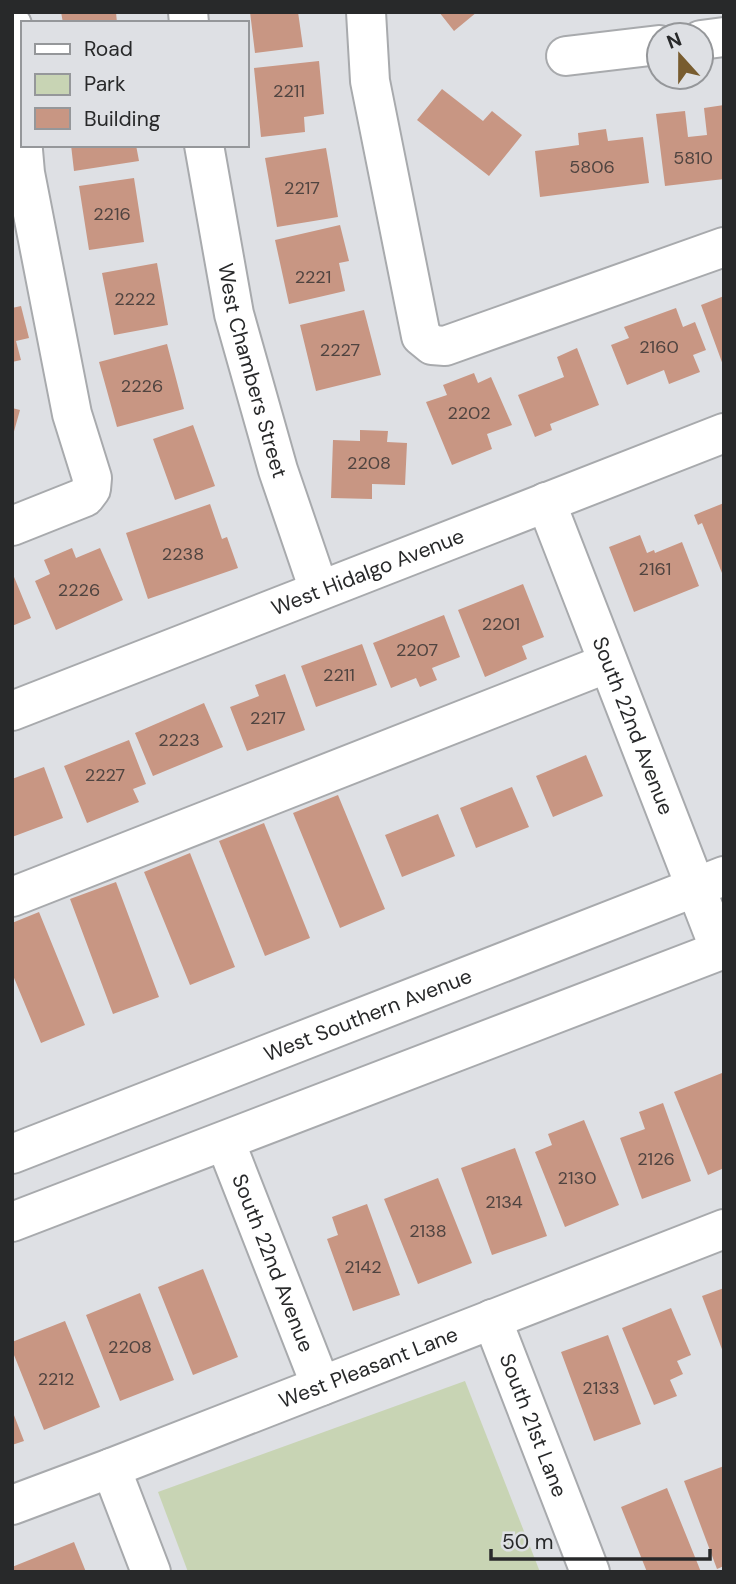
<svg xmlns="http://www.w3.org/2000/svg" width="736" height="1584" viewBox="0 0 736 1584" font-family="'DM Sans',sans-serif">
  <rect width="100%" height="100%" fill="#dee0e4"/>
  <path fill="#c8d4b4" d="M465,1381L540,1572H188L158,1492Z"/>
  <path fill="#c89683" d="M61,12H116L117,23H63Z
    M250,12H298L303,47L255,53Z
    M439,12H477L454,31Z
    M319,61L324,114L304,117L305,132L261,137L254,68Z
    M442,89L483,121L492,111L522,135L489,176L417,120Z
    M724,105V179L665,186L656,114L685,111L688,137L707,135L704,108Z
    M606,129L608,141L643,137L649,183L540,197L535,151L579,145L578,133Z
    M71,145H136L139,161L74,171Z
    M326,148L338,217L277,227L265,158Z
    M134,178L144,242L89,250L79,186Z
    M340,225L349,261L339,263L345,291L289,304L275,240Z
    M157,263L168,325L114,335L102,273Z
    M724,296V365H723L701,305Z
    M21,306L29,338L16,341L21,360L12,362V308Z
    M676,308L683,327L695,322L706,350L693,355L700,372L669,384L664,370L627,385L611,345L629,338L624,327Z
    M364,310L381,375L316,391L300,325Z
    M167,344L184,409L117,427L99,362Z
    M577,348L599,405L550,424L552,430L535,437L518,395L564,377L557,357Z
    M474,373L478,383L491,377L512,425L487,434L492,449L452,465L426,402L447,395L443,385Z
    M12,408L20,410L13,435L12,434Z
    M193,425L215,486L175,500L153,439Z
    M360,430L388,431L387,442L407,443L405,485L372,484V499L331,498L333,440L360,441Z
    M724,503V578L702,523L698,525L694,515Z
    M210,504L222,539L227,537L238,568L148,599L126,533Z
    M640,535L647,553L654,550L655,553L682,542L699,586L634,612L609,547Z
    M72,548L76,558L100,548L123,600L56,630L35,581L50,574L44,560Z
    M12,572L31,618L12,626Z
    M523,584L544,637L522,646L527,659L485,677L458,610Z
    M444,615L460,657L432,668L437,680L420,687L416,678L391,688L373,643Z
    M362,644L377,685L316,707L301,666Z
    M285,674L305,730L247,751L230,707L259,696L255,685Z
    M204,703L223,747L153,776L135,733Z
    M129,740L146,784L133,789L139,802L87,823L64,766Z
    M586,755L603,796L553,817L536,776Z
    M44,767L63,818L12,837V779Z
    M512,787L529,827L476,848L460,808Z
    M338,795L385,909L340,928L293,813Z
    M438,814L455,856L402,877L385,835Z
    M264,823L310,938L265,956L219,841Z
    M190,853L235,967L190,985L144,872Z
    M116,882L159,997L113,1014L70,899Z
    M39,912L85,1025L41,1043L12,973V923Z
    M722,1073L724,1079V1168L708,1175L674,1092Z
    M663,1103L691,1181L642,1199L620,1138L645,1129L639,1112Z
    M584,1120L619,1205L565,1227L535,1152L552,1145L548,1134Z
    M515,1148L547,1236L492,1255L461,1168Z
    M438,1178L472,1263L418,1284L384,1199Z
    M367,1204L400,1295L353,1311L327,1239L338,1235L332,1217Z
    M203,1269L238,1357L193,1375L158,1287Z
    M724,1288V1352H723L702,1296Z
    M140,1293L174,1380L120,1401L86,1315Z
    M671,1308L691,1355L677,1361L683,1374L670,1380L677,1396L654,1405L622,1328Z
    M65,1321L100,1407L44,1430L12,1350V1342Z
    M608,1335L641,1424L594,1441L561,1352Z
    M12,1410L24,1441L12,1445Z
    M724,1466V1566L717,1569L684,1481Z
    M667,1488L701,1572H647L621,1507Z
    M74,1542L86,1572H12V1567Z"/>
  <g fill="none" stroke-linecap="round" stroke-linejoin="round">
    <defs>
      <g id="minor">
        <path d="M188,12L189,23"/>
        <path d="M366,12L370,81L421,336L432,345L445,346L724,247"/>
        <path d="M12,25L25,173L72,414L92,478L91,489L85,497L12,526"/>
        <path d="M701,40L724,37"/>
        <path d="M566,56L659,45"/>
        <path id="s1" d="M204,145L234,314L278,470L319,590"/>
        <path id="s2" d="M546,502L720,950"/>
        <path id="s3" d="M12,711L724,433"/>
        <path d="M12,897L608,663"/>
        <path id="s4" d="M225,1141L321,1386"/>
        <path id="s5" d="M12,1154L724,876"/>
        <path id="s6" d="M492,1319L590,1572"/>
        <path d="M111,1468L151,1572"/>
        <path id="s7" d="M12,1505L111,1468L724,1229"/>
      </g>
      <path id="major" d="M12,1222L724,949"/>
    </defs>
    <use href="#minor" stroke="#a8aaad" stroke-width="42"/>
    <use href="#major" stroke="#a8aaad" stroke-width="42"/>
    <use href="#minor" stroke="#fff" stroke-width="38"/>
    <use href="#major" stroke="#fff" stroke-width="38"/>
  </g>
  <g text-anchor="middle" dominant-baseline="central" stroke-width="5" stroke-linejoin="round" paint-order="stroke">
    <g font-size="18" fill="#504440">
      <text x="289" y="91">2211</text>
      <text x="693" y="158">5810</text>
      <text x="592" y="167">5806</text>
      <text x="302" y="188">2217</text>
      <text x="112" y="214">2216</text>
      <text x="313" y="277">2221</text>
      <text x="135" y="299">2222</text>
      <text x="659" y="347">2160</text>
      <text x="340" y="350">2227</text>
      <text x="142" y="386">2226</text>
      <text x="469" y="413">2202</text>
      <text x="369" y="463">2208</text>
      <text x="183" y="554">2238</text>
      <text x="655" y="569">2161</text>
      <text x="79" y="590">2226</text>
      <text x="501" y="624">2201</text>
      <text x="417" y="650">2207</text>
      <text x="339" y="675">2211</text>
      <text x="268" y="718">2217</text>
      <text x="179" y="740">2223</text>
      <text x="105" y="775">2227</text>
      <text x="656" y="1159">2126</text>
      <text x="577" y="1178">2130</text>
      <text x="504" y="1202">2134</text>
      <text x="428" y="1231">2138</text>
      <text x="363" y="1267">2142</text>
      <text x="130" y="1347">2208</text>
      <text x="56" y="1379">2212</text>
      <text x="601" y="1388">2133</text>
    </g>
    <g font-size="21" fill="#28292a" stroke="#dee0e4">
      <text stroke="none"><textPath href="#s1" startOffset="231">West Chambers Street</textPath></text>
      <text stroke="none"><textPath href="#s3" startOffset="382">West Hidalgo Avenue</textPath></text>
      <text stroke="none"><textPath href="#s2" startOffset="240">South 22nd Avenue</textPath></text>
      <text stroke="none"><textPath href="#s5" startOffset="382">West Southern Avenue</textPath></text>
      <text stroke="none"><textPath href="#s4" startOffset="131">South 22nd Avenue</textPath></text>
      <text stroke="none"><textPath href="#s7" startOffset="382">West Pleasant Lane</textPath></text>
      <text stroke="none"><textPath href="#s6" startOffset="114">South 21st Lane</textPath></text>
    </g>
  </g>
  <rect width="736" height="1584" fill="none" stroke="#28292a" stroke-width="28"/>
  <rect x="21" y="21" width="228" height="126" fill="#dee0e4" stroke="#95979a" stroke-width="2"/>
  <rect x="35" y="44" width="35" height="10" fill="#ffffff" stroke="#95979a" stroke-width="2"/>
  <text x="84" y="56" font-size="21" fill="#28292a">Road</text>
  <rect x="35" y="74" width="35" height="21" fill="#c8d4b4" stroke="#95979a" stroke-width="2"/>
  <text x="84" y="91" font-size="21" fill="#28292a">Park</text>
  <rect x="35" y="108" width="35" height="21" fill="#c89683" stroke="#95979a" stroke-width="2"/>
  <text x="84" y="126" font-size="21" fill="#28292a">Building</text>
  <g transform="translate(680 56) rotate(339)"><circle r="33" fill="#dee0e4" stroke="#95979a" stroke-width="2"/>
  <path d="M0-5L12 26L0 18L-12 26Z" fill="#785c2f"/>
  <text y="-10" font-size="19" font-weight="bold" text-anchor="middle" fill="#28292a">N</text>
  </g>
  <path d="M491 1549v10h219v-10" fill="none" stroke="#28292a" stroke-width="3.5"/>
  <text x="502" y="1549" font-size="21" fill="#28292a" stroke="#dee0e4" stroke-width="5" paint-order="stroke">50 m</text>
</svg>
